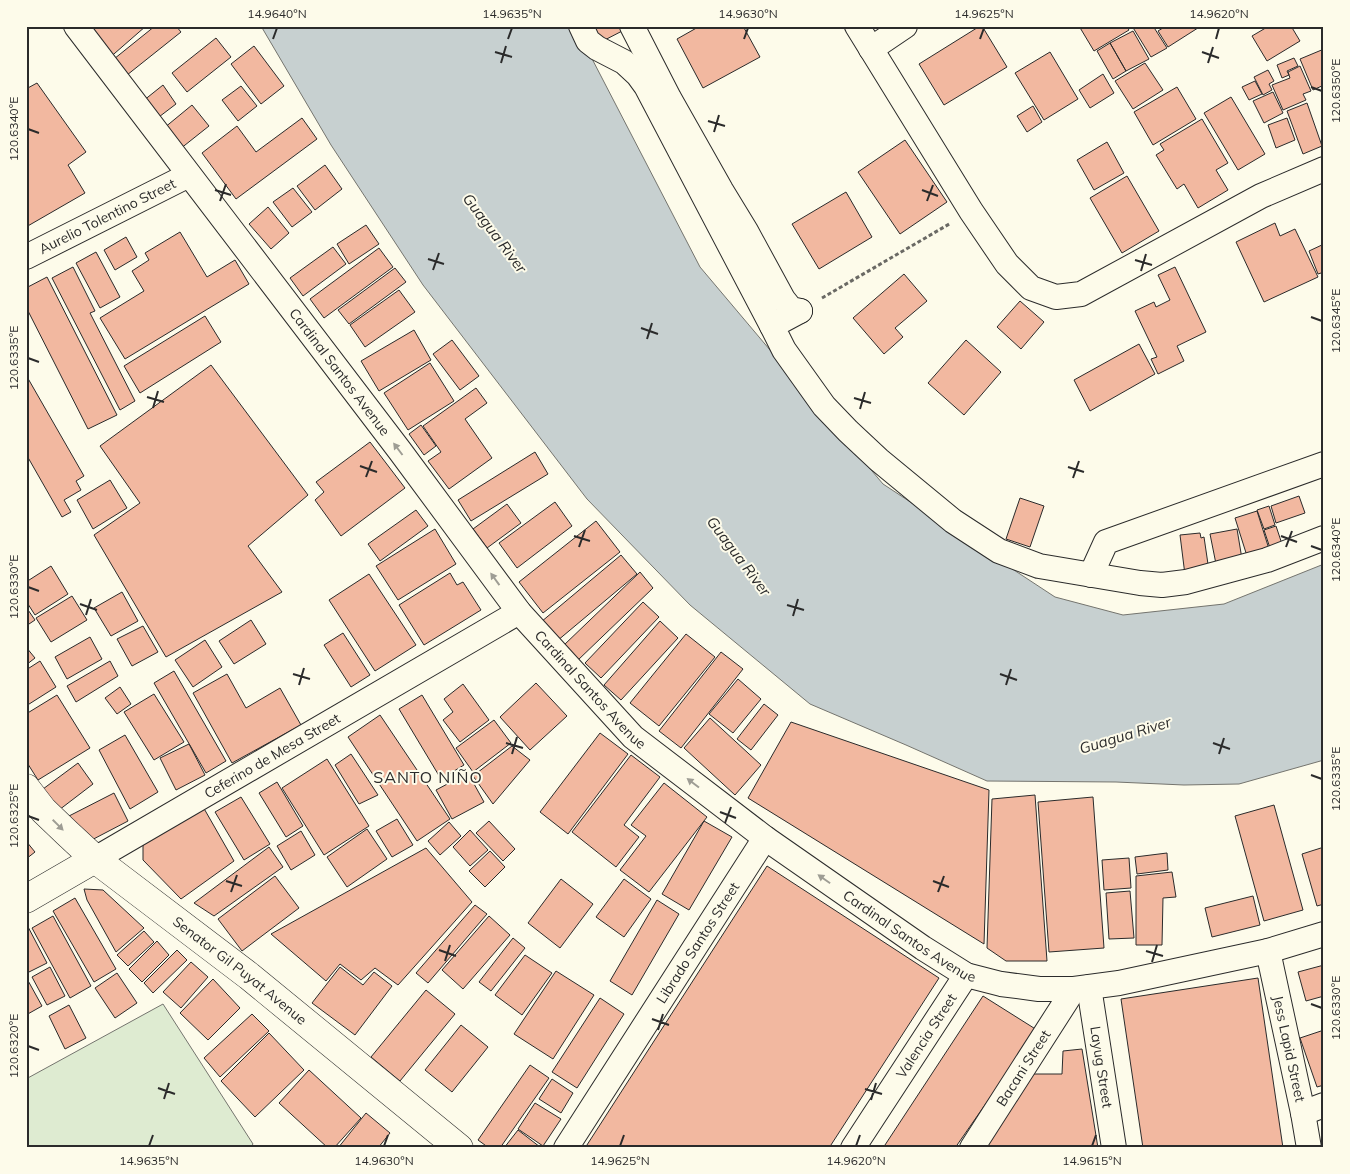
<svg xmlns="http://www.w3.org/2000/svg" width="1350" height="1174" viewBox="0 0 1350 1174" font-family="Mulish,sans-serif">
  <rect width="100%" height="100%" fill="#fdfbea"/>
  <path fill="#deebd1" stroke="#74746e" d="M163,1004L253,1144L250,1148H26V1079Z"/>
  <path fill="#c7d0d0" stroke="#74746e" d="M261,26H575L700,267L883,484L1055,597L1123,615L1224,604L1324,564V760L1239,784L1184,785L1116,782L987,781L906,745L810,704L690,605L587,499L423,285L331,145Z"/>
  <path fill="#f2b8a0" stroke="#2b2b2b" d="M78,26H146L107,60Z
    M155,26H176L181,32L122,79L109,63Z
    M588,26H624L626,29L597,44Z
    M700,26H743L760,57L703,88L677,39Z
    M980,26H982L1007,67L944,105L919,64Z
    M1079,26H1126L1129,30L1094,51Z
    M1132,26H1153L1167,48L1151,57Z
    M1166,26H1201L1168,47L1158,31Z
    M1269,26H1291L1300,41L1267,61L1252,36Z
    M1133,31L1149,59L1126,71L1110,43Z
    M216,38L231,57L187,92L172,73Z
    M1110,43L1126,71L1113,79L1097,51Z
    M254,46L284,86L261,104L231,64Z
    M1324,49V85L1313,90L1300,59Z
    M1050,52L1078,99L1044,120L1015,73Z
    M1294,58L1298,66L1287,71L1289,75L1282,78L1277,65Z
    M1145,63L1163,90L1133,109L1115,81Z
    M1300,66L1311,91L1303,94L1306,100L1283,110L1272,85L1290,78L1288,72Z
    M1268,70L1274,81L1269,84L1272,90L1263,95L1254,77Z
    M1103,74L1114,93L1090,108L1079,90Z
    M1255,81L1262,94L1249,100L1242,87Z
    M37,83L86,152L68,165L85,193L26,227V89Z
    M163,85L176,104L151,123L138,105Z
    M241,86L257,106L238,121L222,100Z
    M1177,87L1196,119L1153,145L1134,112Z
    M1273,92L1283,113L1264,123L1253,101Z
    M1231,97L1265,154L1238,170L1204,113Z
    M1307,103L1322,146L1303,154L1287,111Z
    M192,105L209,126L175,153L158,133Z
    M1033,106L1042,122L1027,132L1017,116Z
    M302,118L317,139L236,199L202,153L237,126L256,152Z
    M1287,118L1295,140L1276,148L1268,125Z
    M1202,119L1228,163L1216,170L1228,190L1198,208L1184,184L1177,189L1156,155L1164,150L1160,144Z
    M905,140L947,202L900,234L858,172Z
    M1107,142L1124,173L1094,190L1077,160Z
    M325,165L342,189L315,210L297,186Z
    M1127,176L1159,231L1122,253L1090,198Z
    M293,188L312,212L292,227L273,202Z
    M846,192L872,237L819,269L792,224Z
    M268,207L289,233L271,249L249,224Z
    M1275,223L1280,236L1295,229L1318,277L1264,302L1236,242Z
    M366,225L379,244L349,264L337,244Z
    M180,232L207,277L235,260L249,284L125,359L100,318L144,291L132,271L149,260L145,253Z
    M126,237L137,257L115,270L104,250Z
    M1324,244V272L1318,274L1309,251Z
    M333,247L346,264L303,296L290,278Z
    M379,248L393,267L324,318L310,299Z
    M96,252L120,297L100,308L76,263Z
    M73,267L95,311L90,313L135,401L120,410L52,278Z
    M1175,267L1206,332L1177,346L1184,361L1158,374L1151,359L1157,357L1135,311L1154,302L1156,307L1170,300L1158,275Z
    M395,268L406,282L349,324L338,310Z
    M904,274L927,301L895,328L903,337L884,354L853,318Z
    M47,277L117,415L88,429L26,307V288Z
    M399,290L415,312L365,347L350,325Z
    M1020,301L1044,322L1021,349L997,327Z
    M205,316L221,342L140,393L124,366Z
    M414,330L431,360L379,391L361,361Z
    M452,340L479,376L460,390L433,354Z
    M966,340L1001,372L964,415L928,383Z
    M1139,344L1155,374L1090,411L1074,380Z
    M430,363L454,401L408,430L384,393Z
    M211,365L308,495L248,546L282,592L166,657L94,535L140,503L100,446Z
    M26,375L84,476L76,481L81,490L64,500L71,512L62,517L26,454Z
    M476,388L487,403L465,419L492,458L449,489L428,461L441,452L423,426Z
    M421,425L436,446L424,455L409,434Z
    M370,442L405,488L341,536L315,500L324,492L316,482Z
    M535,452L548,474L471,521L458,500Z
    M110,480L127,508L93,529L77,500Z
    M1299,496L1305,513L1276,523L1271,506Z
    M1020,498L1044,506L1030,547L1006,539Z
    M555,502L572,526L517,568L499,543Z
    M507,504L521,523L487,548L473,529Z
    M1269,506L1275,525L1264,529L1257,510Z
    M416,510L428,526L380,561L368,544Z
    M1257,511L1269,549L1247,556L1235,518Z
    M596,521L620,552L543,613L519,582Z
    M1276,526L1282,544L1270,548L1264,530Z
    M435,529L456,564L398,600L376,566Z
    M1237,529L1242,559L1216,564L1210,534Z
    M1200,533L1201,538L1204,537L1209,571L1185,575L1180,535Z
    M621,555L637,574L557,641L541,622Z
    M51,566L68,594L35,615L26,601V582Z
    M640,572L653,588L577,661L563,646Z
    M450,573L457,585L463,582L481,610L424,645L399,605Z
    M369,574L416,645L375,671L329,600Z
    M122,592L138,621L111,636L94,608Z
    M72,596L87,620L51,642L36,618Z
    M643,602L659,617L601,678L585,663Z
    M26,607L35,620L26,626Z
    M251,620L266,644L234,664L219,641Z
    M660,621L678,638L621,700L604,685Z
    M143,626L158,652L132,666L117,639Z
    M343,633L370,675L351,687L324,645Z
    M686,634L715,657L659,726L630,703Z
    M90,637L102,659L67,679L55,657Z
    M205,640L222,667L193,687L175,660Z
    M26,647L35,658L26,665Z
    M721,652L743,669L681,748L659,731Z
    M40,661L56,687L26,706V670Z
    M110,661L118,676L76,702L67,686Z
    M174,671L226,761L206,773L154,683Z
    M227,674L246,708L280,688L301,725L232,763L193,693Z
    M738,679L761,699L733,733L709,714Z
    M536,683L567,716L530,750L500,717Z
    M463,684L489,720L460,742L443,720L453,712L444,699Z
    M120,687L131,704L117,714L105,698Z
    M154,694L184,742L154,760L124,712Z
    M57,695L90,748L38,780L26,761V714Z
    M422,695L464,765L441,779L399,709Z
    M764,704L778,715L751,750L737,739Z
    M380,715L450,819L417,841L348,737Z
    M710,718L761,765L735,795L684,748Z
    M494,720L511,743L473,772L456,748Z
    M791,722L989,790L984,944L748,798Z
    M600,733L628,754L568,834L540,812Z
    M125,735L158,792L130,809L99,750Z
    M189,744L205,775L176,790L160,758Z
    M512,746L530,760L493,804L473,776Z
    M351,754L378,795L359,804L335,765Z
    M631,755L660,777L624,825L639,837L616,867L572,832Z
    M327,759L369,826L324,855L282,788Z
    M78,763L93,784L59,810L43,789Z
    M468,773L484,802L452,819L436,790Z
    M277,782L303,826L286,837L259,793Z
    M664,783L707,817L649,892L620,870L646,836L631,825Z
    M114,793L128,821L84,844L69,816Z
    M1035,795L1047,961H1006L987,948L992,799Z
    M241,797L270,844L244,860L215,812Z
    M1093,797L1104,948L1049,952L1038,802Z
    M202,805L234,861L181,899L143,860V842Z
    M1274,805L1303,910L1264,921L1235,816Z
    M397,819L413,845L392,857L376,831Z
    M489,821L515,849L503,861L476,833Z
    M704,821L732,837L689,910L662,894Z
    M449,822L461,836L440,855L428,841Z
    M367,829L387,859L347,887L327,857Z
    M470,830L488,850L470,866L453,847Z
    M301,831L315,855L291,870L277,846Z
    M26,841L35,852L26,859Z
    M269,847L283,867L214,916L194,903Z
    M1324,847V904L1317,906L1302,854Z
    M426,848L472,902L398,985L375,968L361,980L340,964L326,981L271,934Z
    M490,851L505,867L485,887L469,871Z
    M1167,853L1168,870L1137,874L1135,857Z
    M1129,858L1131,888L1104,890L1102,860Z
    M767,866L939,978L829,1148H585Z
    M1172,872L1176,897L1163,898L1162,945H1136V876Z
    M275,876L299,908L242,951L218,919Z
    M561,879L593,904L560,948L528,923Z
    M624,879L651,899L624,937L596,917Z
    M84,889L103,890L144,928L116,952L87,900Z
    M1130,891L1134,938L1109,939L1106,893Z
    M1253,896L1260,925L1212,937L1205,908Z
    M75,898L116,969L94,982L53,911Z
    M657,900L679,914L632,995L610,981Z
    M475,905L487,914L428,983L416,973Z
    M53,916L91,986L70,998L32,928Z
    M489,916L510,935L463,989L442,970Z
    M26,923L47,963L29,972L26,966Z
    M144,931L154,942L128,966L117,955Z
    M513,938L525,948L491,991L479,982Z
    M157,941L169,955L142,982L129,969Z
    M177,950L187,960L153,993L144,983Z
    M525,955L552,973L522,1015L495,995Z
    M191,962L208,977L181,1008L163,992Z
    M1324,965V996L1306,1001L1298,972Z
    M50,967L65,996L47,1005L32,977Z
    M340,967L363,985L374,972L392,986L355,1035L312,1003Z
    M556,971L594,995L553,1059L514,1034Z
    M117,973L137,1003L115,1018L95,988Z
    M26,977L42,1006L26,1015Z
    M1258,978L1283,1148H1143L1121,999Z
    M213,979L240,1008L208,1040L180,1013Z
    M426,990L455,1014L400,1081L371,1057Z
    M983,996L1037,1030L955,1148H883Z
    M600,998L624,1014L577,1088L552,1072Z
    M69,1005L86,1038L65,1049L49,1016Z
    M252,1014L269,1031L220,1077L204,1058Z
    M461,1025L488,1047L452,1092L425,1070Z
    M1324,1030V1085L1317,1087L1300,1038Z
    M269,1033L304,1070L255,1117L221,1081Z
    M1082,1049L1098,1148H981L1031,1074H1062L1063,1051Z
    M530,1065L549,1078L500,1148H489L478,1140Z
    M309,1070L361,1118L334,1148H328L279,1103Z
    M552,1079L573,1093L561,1113L539,1099Z
    M535,1103L561,1119L543,1146L518,1129Z
    M366,1113L390,1133L378,1148H338Z
    M518,1130L540,1147L541,1148H504Z"/>
  <g fill="none" stroke-linecap="round" stroke-linejoin="round">
    <defs>
      <g id="minor">
        <path id="s1" d="M76,26L400,451L519,612L633,737L765,838L923,948L966,975L1001,984L1039,989H1074L1119,983L1268,951L1324,934"/>
        <path d="M581,26L588,41L597,48L624,62L638,75L646,86L772,326"/>
        <path d="M632,26L669,98L721,190L746,231L783,299L791,309L800,311"/>
        <path d="M857,26L971,211L1007,264L1031,288L1056,297L1081,294L1261,196L1324,169"/>
        <path d="M871,49L905,26"/>
        <path id="s2" d="M26,257L189,175"/>
        <path d="M800,311L772,326L784,350L824,406L848,431L879,460L953,521L999,551L1039,566L1140,583L1162,585L1186,582L1267,560L1324,538"/>
        <path d="M1091,575L1106,542L1324,464"/>
        <path id="s3" d="M95,859L519,612"/>
        <path id="s4" d="M1268,951L1303,1113L1309,1148"/>
        <path id="s5" d="M1089,987L1114,1148"/>
        <path d="M1303,1113L1324,1105"/>
        <path id="s6" d="M566,1148L765,838"/>
        <path id="s7" d="M853,1148L966,975"/>
        <path id="s8" d="M972,1148L1074,989"/>
      </g>
      <g id="secondary">
        <path id="s9" d="M26,788L43,810L67,833L95,859L249,976L459,1148"/>
        <path d="M26,899L95,859"/>
      </g>
    </defs>
    <use href="#minor" stroke="#2b2b2b" stroke-width="26"/>
    <use href="#secondary" stroke="#2b2b2b" stroke-width="29"/>
    <path stroke="#6a6964" stroke-width="3" stroke-dasharray="4 2.5" stroke-linecap="butt" d="M822,298L951,223"/>
    <use href="#minor" stroke="#fdfbea" stroke-width="24"/>
    <use href="#secondary" stroke="#fdfbea" stroke-width="28"/>
  </g>
  <defs><path id="oneway-solid" d="M-6-.8H1V-3.2L6.5 0L1 3.2V.8H-6Z" transform="scale(1.25)"/></defs>
  <g fill="#9e9d94">
    <use href="#oneway-solid" transform="translate(398 449) rotate(-127)"/>
    <use href="#oneway-solid" transform="translate(495 579) rotate(-126)"/>
    <use href="#oneway-solid" transform="translate(693 783) rotate(-143)"/>
    <use href="#oneway-solid" transform="translate(58 825) rotate(45)"/>
    <use href="#oneway-solid" transform="translate(824 879) rotate(-145)"/>
  </g>
  <path fill="none" stroke="#2b2b2b" stroke-width="2" d="M273,39L277,28M508,39L512,28M744,39L748,28M980,39L984,28M1216,39L1219,28M495,52L512,57M1202,52L1219,58M501,63L506,46M1208,63L1213,47M1311,87L1322,91M708,121L725,126M28,129L39,133M714,132L719,115M215,190L231,195M922,190L938,196M220,201L226,184M927,201L933,185M428,259L444,264M1135,260L1152,265M433,270L439,253M1141,271L1146,254M1311,317L1322,321M641,328L658,334M647,339L652,323M28,358L39,362M147,397L164,402M854,398L871,403M153,408L158,391M860,409L865,392M360,466L377,472M1068,467L1084,472M366,477L372,461M1073,478L1079,461M574,536L590,541M1281,536L1297,542M1311,546L1322,550M579,547L585,530M1286,547L1292,531M28,587L39,591M80,604L97,610M787,605L804,610M86,615L91,599M793,616L798,599M293,674L310,679M1000,674L1017,680M299,685L304,668M1006,685L1011,669M506,743L523,748M1213,743L1230,749M512,754L517,737M1219,754L1224,738M1311,775L1322,779M720,812L736,818M28,816L39,820M725,823L731,807M226,881L242,886M933,881L949,887M231,892L237,875M938,892L944,876M439,950L456,956M1146,951L1163,956M445,961L450,945M1152,962L1157,945M1311,1004L1322,1008M652,1019L669,1025M658,1030L663,1014M28,1046L39,1050M158,1088L175,1094M865,1089L882,1094M164,1099L169,1083M871,1100L876,1083M149,1146L153,1135M384,1146L388,1135M620,1146L624,1135M856,1146L860,1135M1092,1146L1096,1135"/>
  <g text-anchor="middle" dominant-baseline="central" stroke-width="4" stroke-linejoin="round" paint-order="stroke">
    <g font-size="14" fill="#2b2b2b" stroke="#fdfbea">
      <text stroke="none"><textPath href="#s2" startOffset="91">Aurelio Tolentino Street</textPath></text>
      <text stroke="none"><textPath href="#s1" startOffset="435">Cardinal Santos Avenue</textPath></text>
      <text stroke="none"><textPath href="#s1" startOffset="840">Cardinal Santos Avenue</textPath></text>
      <text stroke="none"><textPath href="#s3" startOffset="205">Ceferino de Mesa Street</textPath></text>
      <text stroke="none"><textPath href="#s1" startOffset="1245">Cardinal Santos Avenue</textPath></text>
      <text stroke="none"><textPath href="#s6" startOffset="244">Librado Santos Street</textPath></text>
      <text stroke="none"><textPath href="#s9" startOffset="282">Senator Gil Puyat Avenue</textPath></text>
      <text stroke="none"><textPath href="#s7" startOffset="134">Valencia Street</textPath></text>
      <text stroke="none"><textPath href="#s4" startOffset="100">Jess Lapid Street</textPath></text>
      <text stroke="none"><textPath href="#s5" startOffset="81">Layug Street</textPath></text>
      <text stroke="none"><textPath href="#s8" startOffset="95">Bacani Street</textPath></text>
    </g>
    <g font-size="15" font-style="italic" fill="#2b2b2b" stroke="#fdfbea">
      <text transform="translate(495 233) rotate(53)">Guagua River</text>
      <text transform="translate(739 556) rotate(53)">Guagua River</text>
      <text transform="translate(1125 735) rotate(-17)">Guagua River</text>
    </g>
    <g font-size="16" letter-spacing="1" fill="#2b2b2b" stroke="#fdfbea">
      <text x="428" y="777">SANTO NIÑO</text>
    </g>
  </g>
  <rect width="1350" height="1174" fill="none" stroke="#fdfbea" stroke-width="55"/>
  <rect x="28" y="28" width="1294" height="1118" fill="none" stroke="#2b2b2b" stroke-width="2"/>
  <g font-size="12" text-anchor="middle" fill="#2b2b2b">
    <text x="277" y="18">14.9640°N</text>
    <text x="512" y="18">14.9635°N</text>
    <text x="748" y="18">14.9630°N</text>
    <text x="984" y="18">14.9625°N</text>
    <text x="1219" y="18">14.9620°N</text>
    <text transform="translate(1336 91) rotate(-90)" y="4">120.6350°E</text>
    <text transform="translate(14 129) rotate(-90)" y="4">120.6340°E</text>
    <text transform="translate(1336 321) rotate(-90)" y="4">120.6345°E</text>
    <text transform="translate(14 358) rotate(-90)" y="4">120.6335°E</text>
    <text transform="translate(1336 550) rotate(-90)" y="4">120.6340°E</text>
    <text transform="translate(14 587) rotate(-90)" y="4">120.6330°E</text>
    <text transform="translate(1336 779) rotate(-90)" y="4">120.6335°E</text>
    <text transform="translate(14 816) rotate(-90)" y="4">120.6325°E</text>
    <text transform="translate(1336 1008) rotate(-90)" y="4">120.6330°E</text>
    <text transform="translate(14 1046) rotate(-90)" y="4">120.6320°E</text>
    <text x="149" y="1165">14.9635°N</text>
    <text x="384" y="1165">14.9630°N</text>
    <text x="620" y="1165">14.9625°N</text>
    <text x="856" y="1165">14.9620°N</text>
    <text x="1092" y="1165">14.9615°N</text>
  </g>
</svg>
